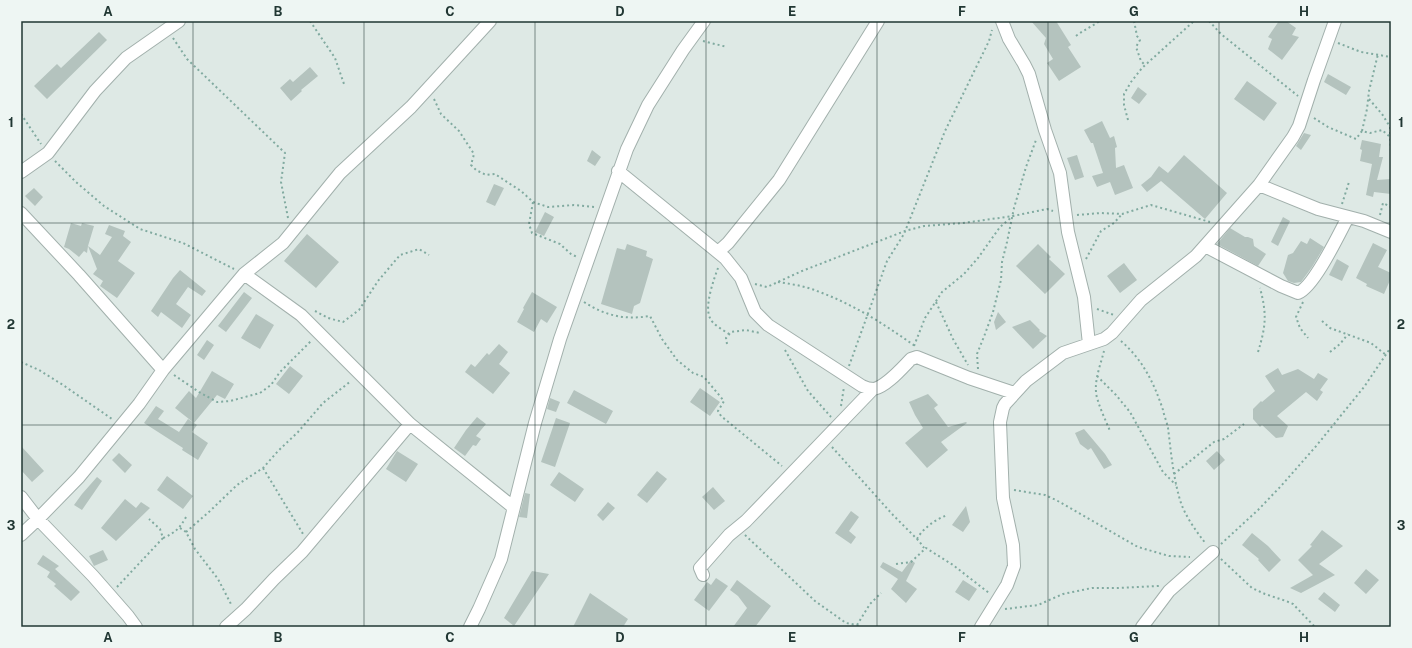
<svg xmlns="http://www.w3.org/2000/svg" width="1412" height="648" viewBox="0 0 1412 648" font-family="'Public Sans',sans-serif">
  <rect width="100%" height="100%" fill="#dee9e5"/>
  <path fill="#b4c3be" d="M1031,21H1056L1071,45L1068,47L1081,67L1059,81L1047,63L1053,59L1044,44L1046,38Z
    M1279,21H1286L1296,28L1292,35L1299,37L1282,60L1268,49L1272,39L1268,37Z
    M99,32L107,40L47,99L34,86L57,64L61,68Z
    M310,67L318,76L301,90L302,91L291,101L280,88L290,79L293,82Z
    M1328,74L1351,87L1346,95L1324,82Z
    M1247,81L1277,103L1264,121L1234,99Z
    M1138,87L1147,94L1139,104L1131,98Z
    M1102,121L1110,138L1114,136L1117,147L1115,148L1116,168L1124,165L1133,188L1115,195L1110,182L1097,187L1092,176L1103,173L1093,143H1091L1084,130Z
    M1304,133L1311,135L1301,150L1296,146Z
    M1362,140L1381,144L1379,157H1383L1377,180L1391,179V194L1374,192L1373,197L1366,195L1372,164L1360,161L1362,150L1360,149Z
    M592,150L601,157L595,166L587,161Z
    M1077,155L1084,177L1075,180L1067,158Z
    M1184,155L1227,193L1205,219L1161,181L1147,192L1141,185L1151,177L1159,166L1168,173Z
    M494,184L504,188L495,206L486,202Z
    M34,188L43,197L35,206L25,196Z
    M545,212L554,217L544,236L535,232Z
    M1283,217L1290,221L1278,246L1271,242Z
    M71,223L81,226L82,223L94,226L88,246L100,255L112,237L105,234L109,225L125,231L123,236L131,242L118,261L135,273L117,298L100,286L103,281L93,274L97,269L88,246L87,253L84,251L79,257L69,249L64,247Z
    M1230,228L1245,237H1248L1253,239L1254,246L1266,254L1258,266L1217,244Z
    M307,234L339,262L316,288L284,261Z
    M1310,238L1324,247L1312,267L1301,282L1294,283L1288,281L1283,273L1288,255L1293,253L1301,241L1307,244Z
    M1373,243L1387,250L1378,267L1391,273V278L1384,294L1366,286L1367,284L1356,278Z
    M627,244L647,251L646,256L653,259L640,303L634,306L632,314L601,304L617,248L625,250Z
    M1038,244L1051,257L1049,259L1065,274L1045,294L1016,266Z
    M1337,259L1349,266L1342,281L1329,275Z
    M1124,263L1137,280L1120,293L1107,276Z
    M180,270L206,291L202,296L188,287L176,304L191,315L182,328L161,312L158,317L151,311L173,278Z
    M244,292L252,298L226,332L218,326Z
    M532,292L557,307L547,323L541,319L534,332L517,322L524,309L523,308Z
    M998,312L1006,322L996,330L994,322Z
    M256,314L274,325L260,349L241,338Z
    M1030,320L1040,330L1039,331L1047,336L1033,349L1012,327Z
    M207,340L214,345L204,360L197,355Z
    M499,344L508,352L499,364L510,373L493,394L465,372L471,364L475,367L487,353L489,355Z
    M290,366L303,376L289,394L276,384Z
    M1278,368L1282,375L1298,369L1314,379L1318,373L1328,379L1320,390L1323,392L1317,401L1306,392L1277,416L1288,426L1283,437L1276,438L1262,425L1260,427L1253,419V409L1261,401L1262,402L1275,391L1265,376Z
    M212,371L234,384L225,399L217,395L194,423L175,408L189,391L196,398Z
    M700,388L720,402L710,416L690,402Z
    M574,390L613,411L606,424L567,403Z
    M928,394L938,405L934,408L948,427L966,422L967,423L941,442L948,450L927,468L905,443L923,428L915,415L909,402Z
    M550,398L560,402L556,412L547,409Z
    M156,406L164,411L158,419L179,432L188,419L197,425L192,432L208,443L198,460L182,450L183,448L144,423Z
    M477,417L486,424L476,436L481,439L476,446L473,445L465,456L454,448L466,430Z
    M556,418L570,423L555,467L541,462Z
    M1084,429L1105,454L1112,465L1104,469L1091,448L1088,450L1080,444L1075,433Z
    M21,446L44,471L32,482L21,470Z
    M397,451L418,464L406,482L386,469Z
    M1217,451L1225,460L1214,470L1206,461Z
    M119,453L132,465L125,473L112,460Z
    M657,471L667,479L647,503L637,495Z
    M559,472L584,489L575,502L550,485Z
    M167,476L193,496L183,509L157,490Z
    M97,477L102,481L82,510L74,505L82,494Z
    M713,487L725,501L714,510L702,497Z
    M525,493L530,494L527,518L519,517Z
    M125,499L136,508L141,502L150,508L116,541L101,528Z
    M608,502L615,508L603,521L597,515Z
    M966,506L970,522L963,532L952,525Z
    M851,511L859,517L849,531L856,537L851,544L835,533Z
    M1322,530L1343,546L1319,564L1335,575L1301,593L1290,588L1313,575L1298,560L1312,546L1310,545Z
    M1252,533L1268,546L1281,560L1269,572L1258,560L1259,559L1242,545Z
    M103,550L108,560L94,566L89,556Z
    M43,555L59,566L55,569L80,592L71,601L54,586L56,584L47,577L50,572L37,564Z
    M911,560L915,563L906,581L917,589L906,603L891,589L898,579L880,567L883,562L902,572Z
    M1366,569L1379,580L1366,594L1354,583Z
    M532,571L549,574L514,626L504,618Z
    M716,578L728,586L709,611L694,600L707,582L711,585Z
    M737,580L771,606L755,627H733L747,608L738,596L730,590Z
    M963,580L977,589L969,601L955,592Z
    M1324,592L1340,605L1335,612L1318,599Z
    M590,593L628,619L623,627H573Z"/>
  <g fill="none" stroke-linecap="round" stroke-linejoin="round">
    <defs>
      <path id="minor" d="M1002,21L1009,39L1024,64L1029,74L1045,130L1060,173L1068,232L1084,297L1089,344
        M618,171L725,258L741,278L755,312L768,325L862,386C866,388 870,389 874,389C887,386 902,368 911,359L917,357L969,378L1014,393
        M21,172L48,153L95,91L126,58L179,21
        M1259,185L1318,209L1364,221L1391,232
        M21,213L79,275L163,370
        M1205,246L1281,286L1298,293C1314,287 1339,234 1348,217
        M718,252L728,243L779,180L878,21
        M244,274L301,315L410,424L513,507
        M21,497L38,519L93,576L128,616L136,627
        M21,535L38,519L79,477L139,404L163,370L244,274L283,243L340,173L411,107L490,21
        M703,575L700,568L729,535L746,521L873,389
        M226,627L246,609L274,579L302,552L410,424
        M470,627L479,609L501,559L535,423L560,339L627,149L648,105L683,50L704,21
        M981,627L1007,585L1014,566L1013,545L1003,498L1000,422L1003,408L1005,404L1026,381L1063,353L1104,339L1112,333L1141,300L1196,256L1259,185L1293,137L1299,126L1314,80L1335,21
        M1142,627L1169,591L1213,552"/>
    </defs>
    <use href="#minor" stroke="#a2b0ac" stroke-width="14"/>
    <path stroke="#81aaa0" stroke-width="2" stroke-dasharray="2 3" stroke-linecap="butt" d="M310,21L335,58L344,84
      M1134,21L1137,36L1140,40L1136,47L1141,61L1145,65
      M1209,21L1221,34L1298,96
      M1076,36C1084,30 1092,26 1100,21
      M173,38L187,59L285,153L281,182L288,218
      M703,41L727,47
      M1338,43L1361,52L1391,57
      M434,99L441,114L459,131L474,154L471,165L476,170L486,175L495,174L507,182L521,191L533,202L529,224L532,233L560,244L571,254L577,257
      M1369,99L1382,114L1390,127V137
      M21,114L41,144
      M1314,118L1328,127L1356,139L1362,131L1370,133L1382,130L1390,137L1391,151
      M1128,120L1124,105V94L1131,82L1142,68L1194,21
      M1362,131L1367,109L1369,91L1378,54
      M55,161L76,182L104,206L140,229L183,243L234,269
      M533,202L548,207L574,205L594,207
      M1342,204L1349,182
      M1077,215L1101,213L1122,214L1151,205L1210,222
      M1380,215L1383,203L1391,207
      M1086,259L1101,231L1114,223L1122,214
      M718,268C714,279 704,306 710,318C712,324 723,330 729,334
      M778,282C791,284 805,286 817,291C853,304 884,324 915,346
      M755,284L767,287L802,271L905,231L924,226L963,223L1013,216L1047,209L1053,211
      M584,302C606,316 625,320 650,316L662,339L677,360L693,373L704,377L724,401L718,411L721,416L782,466
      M936,302L953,339L968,365
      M1303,302L1296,317L1300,328L1308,338
      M1097,309L1114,315
      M315,311L328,318L343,322L359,310L378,281L400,255L419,249L429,255
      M1322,321L1330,328L1371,343L1386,355
      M1121,341C1143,360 1154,383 1163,410C1164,416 1167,422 1168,428C1171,452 1173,476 1180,500C1185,516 1196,531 1206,544
      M727,344L726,338L731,332L746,330L760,333
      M914,346L925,318L942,292L964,274L978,258L1000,227L1013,216
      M785,350L808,391L831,417
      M1104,351C1100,367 1092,385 1098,401C1101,411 1106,421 1110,431
      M1258,352C1266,326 1267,314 1260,288
      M1330,352L1340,344L1348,334
      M21,362L39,370L63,385L112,419
      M849,366L887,261L904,234L945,131L989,41L992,30
      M978,369L977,354L985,334L993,312L1001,280L1002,262L1007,242L1014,208L1026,167L1036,140
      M174,375L199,392L217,402L230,401L260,393L271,385L280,372L312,340
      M1097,376L1116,395L1130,412L1163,472L1176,485
      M841,406L844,387
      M832,447L893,515L919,541L924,548
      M263,468L303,534
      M1174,474L1214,442L1224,439L1244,424
      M1014,490L1045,495L1056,500L1138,547L1169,556L1190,557
      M180,528L186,532L195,549L218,579L232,606
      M186,532L210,511L237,485L263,468L278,451L298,432L323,403L351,381
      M745,535L815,601L846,623L857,625L860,627
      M163,538C175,533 180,528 186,517
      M917,539C923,528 935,520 947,515
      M1221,544L1258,510L1281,486L1317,445L1364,387L1391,347
      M1221,559L1252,588L1265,594L1286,601L1293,604L1315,627
      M896,564L911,562L926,548L953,565L989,593
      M117,587L163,538L160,529L149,519
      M1005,609L1038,605L1063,594L1092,588H1118L1159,586
      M857,625L870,604L881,593"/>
    <use href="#minor" stroke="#fff" stroke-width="12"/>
  </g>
  <path fill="none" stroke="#213733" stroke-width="1" stroke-opacity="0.55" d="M193,21V627M364,21V627M535,21V627M706,21V627M877,21V627M1048,21V627M1219,21V627M21,223H1391M21,425H1391"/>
  <rect width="1412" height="648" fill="none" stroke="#eef6f3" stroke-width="44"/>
  <rect x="22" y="22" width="1368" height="604" fill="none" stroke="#213733" stroke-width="1.5"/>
  <g font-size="13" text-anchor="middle" font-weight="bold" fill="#213733">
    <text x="108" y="16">A</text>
    <text x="278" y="16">B</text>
    <text x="450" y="16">C</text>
    <text x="620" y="16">D</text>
    <text x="792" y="16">E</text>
    <text x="962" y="16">F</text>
    <text x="1134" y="16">G</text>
    <text x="1304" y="16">H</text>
    <text x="11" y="127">1</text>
    <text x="1401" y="127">1</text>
    <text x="11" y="329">2</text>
    <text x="1401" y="329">2</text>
    <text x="11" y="530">3</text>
    <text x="1401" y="530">3</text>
    <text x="108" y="642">A</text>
    <text x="278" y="642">B</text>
    <text x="450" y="642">C</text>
    <text x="620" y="642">D</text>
    <text x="792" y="642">E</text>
    <text x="962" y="642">F</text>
    <text x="1134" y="642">G</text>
    <text x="1304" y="642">H</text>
  </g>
</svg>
